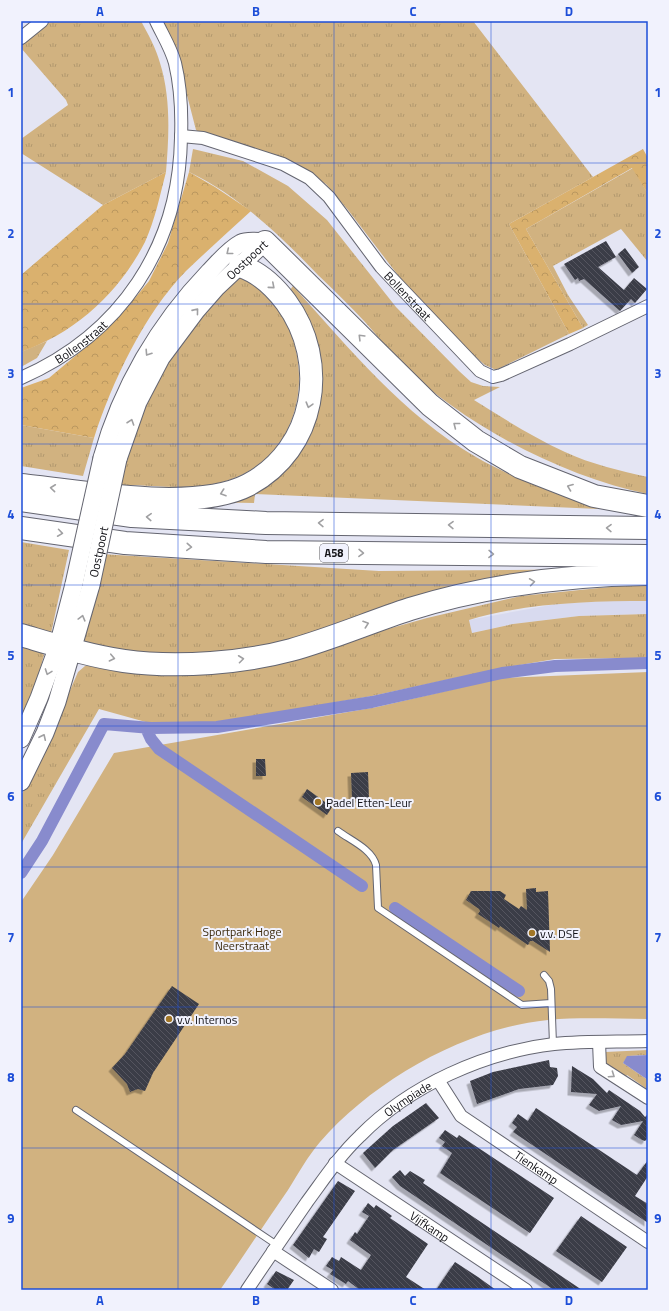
<svg xmlns="http://www.w3.org/2000/svg" width="669" height="1311" viewBox="0 0 669 1311" font-family="'Titillium Web',sans-serif">
  <defs>
    <pattern id="grass-tufts" width="24" height="20" patternUnits="userSpaceOnUse"><rect width="24" height="20" fill="#d1b280"/><path d="M3 7l-1-3M5 7V3M7 7l1-3M15 17l-1-3M17 17v-4M19 17l1-3" fill="none" stroke="#b2986e"/></pattern>
    <pattern id="forest-crowns" width="20" height="18" patternUnits="userSpaceOnUse"><rect width="20" height="18" fill="#dab16e"/><path d="M2 6a3 3 0 1 1 6 0M12 15a3 3 0 1 1 6 0" fill="none" stroke="#ba975f"/></pattern>
    <pattern id="building-back-hatch" width="6" height="6" patternUnits="userSpaceOnUse"><rect width="6" height="6" fill="#3b3c47"/><path d="M-1 5l2 2M0 0l6 6M5-1l2 2" fill="none" stroke="#54555e"/></pattern>
    <filter id="shadow"><feDropShadow dx="-3.5" dy="3.5" stdDeviation="0" flood-color="#0004"/></filter>
  </defs>
  <rect width="100%" height="100%" fill="#e4e5f3"/>
  <path fill="#d8daef" d="M606,601H648V614L579,616L513,624L472,633L469,620L556,604Z"/>
  <path fill="url(#grass-tufts)" d="M48,21H141C148,34 156,48 160,63C171,98 169,136 166,172L103,205L21,153V139L68,105L66,100L21,48V43Z
    M161,21H473L593,177L509,224L569,334L496,370L485,365L472,354L407,287L348,210L326,184L304,171L200,133L196,130L181,72Z
    M193,149L243,161L288,186L327,220L396,307L459,371L471,382L483,386L500,387L474,400C504,419 533,437 565,452C591,464 620,471 648,477V494C561,476 464,425 400,363C388,350 377,335 365,322C350,306 334,290 318,275C280,235 239,196 189,172Z
    M633,168L648,194V262L621,229L553,266L568,295L588,325L583,328L526,229Z
    M241,277C254,279 260,289 269,298C317,350 308,446 239,476C199,494 158,484 116,485L138,416L172,352L230,282Z
    M293,286C349,348 403,415 476,457C514,479 557,494 599,509L255,494L254,503L200,502L247,490L312,411L287,294Z
    M47,341L37,358L21,367V352Z
    M21,425L94,438L83,476L21,466Z
    M21,542L69,550L50,638L21,629Z
    M101,554L379,571L620,569L316,638L179,659L80,645Z
    M648,583V601C589,601 526,603 469,620L472,633L513,624L579,616L648,614V658L555,659L497,669L372,696L205,725L153,724L99,709L21,844V796L51,737L58,718L78,672L85,666L292,656L427,618L521,596Z
    M21,639L35,645L44,655L36,684L21,723Z
    M648,1050V1055L628,1056L623,1063L648,1080V1095L645,1091L647,1089L627,1075L624,1079L606,1067L605,1052Z"/>
  <path fill="url(#forest-crowns)" d="M643,149L648,158V194L632,168L526,229L583,328L569,334L509,224Z
    M166,172C160,195 155,220 145,242C119,293 75,333 21,352V275L103,205Z
    M189,172L215,187L251,211C229,231 207,251 186,271C144,314 112,382 94,438L21,425V388L49,378L87,346L125,310L149,281L168,243Z"/>
  <path fill="#d1b280" d="M648,672V1019C615,1019 581,1017 548,1020C466,1028 374,1080 320,1142C308,1156 298,1174 288,1190C265,1223 243,1257 220,1290H21V902L53,855L114,753L377,707L502,678Z"/>
  <path fill="#888bcd" d="M648,1055V1080L623,1063L627,1056Z"/>
  <g fill="none" stroke-linecap="round" stroke-linejoin="round">
    <path stroke="#888bcd" stroke-width="12" d="M146,728L151,739L159,749L362,886
      M21,873L42,841L104,724L151,728L217,727L372,702L502,673L555,666L648,663
      M395,908L519,991"/>
  </g>
  <path fill="url(#building-back-hatch)" filter="url(#shadow)" d="M606,241L616,257L598,267L624,290L634,278L647,289L635,303L631,299L620,311L584,279L579,281L578,278L575,280L564,264Z
    M625,248L639,267L632,273L618,254Z
    M256,759H265L266,776H256Z
    M368,772L369,799H352L351,773Z
    M307,789L332,807L327,815L302,797Z
    M536,888V892L548,891L550,952L533,941H530L528,945L500,926L499,928L478,914L480,911L479,909L466,900L471,891H500L506,895L504,899L519,909L521,906L527,910L526,889Z
    M172,986L199,1004L153,1073L145,1091L138,1089L130,1092L127,1084L112,1068L125,1054Z
    M549,1060L550,1067L557,1068L558,1076L553,1085L519,1089L477,1104L470,1081L493,1072Z
    M572,1066L593,1079L607,1093L609,1090L640,1111L645,1117L648,1114L647,1139L645,1141L642,1140L634,1135L643,1121L621,1125L612,1120L621,1106L599,1111L589,1105L597,1094L571,1092Z
    M426,1103L439,1118L393,1150L375,1168L363,1153L393,1126Z
    M536,1108L637,1175L648,1160V1176L635,1196L648,1204V1223L513,1132L517,1127L512,1123L518,1114L528,1121Z
    M445,1130L457,1138L459,1135L554,1198L530,1233L440,1173L452,1153L442,1146L445,1142L439,1138Z
    M400,1170L405,1176L410,1171L425,1180L423,1183L582,1290H554L400,1186L392,1177Z
    M338,1181L355,1191L323,1237L327,1239L319,1252L314,1249L309,1258L293,1245Z
    M368,1203L374,1208L376,1205L385,1211L392,1216L390,1218L428,1244L406,1277L426,1290H360L348,1281L346,1284L330,1274L333,1270L326,1266L332,1257L339,1261L341,1257L361,1270L371,1255L350,1240L355,1232L357,1234L369,1216L362,1212Z
    M581,1216L627,1247L602,1282L556,1251Z
    M455,1262L478,1277L496,1290H436Z
    M276,1271L294,1280L287,1290H276L267,1284Z"/>
  <g fill="none" stroke-linecap="round" stroke-linejoin="round">
    <defs>
      <path id="service" d="M338,831C350,840 372,849 376,865L378,908L522,1005L551,1003
        M544,975L549,981L551,989L553,1044
        M76,1110L277,1245"/>
      <g id="minor">
        <path d="M21,38L42,21"/>
        <path id="s1" d="M181,136L203,138L283,164L309,178L329,197L381,267L480,371L493,377L501,375L570,344L648,306"/>
        <path id="s2" d="M21,378C121,334 179,247 181,138C182,112 181,88 175,63C171,48 162,34 156,21"/>
        <path d="M599,1042L600,1067L648,1098"/>
        <path id="s3" d="M438,1080L461,1116L648,1242"/>
        <path id="s4" d="M335,1163L526,1290"/>
        <path d="M273,1251L332,1290"/>
        <path id="s5" d="M247,1290C267,1260 287,1231 307,1202C324,1179 339,1156 360,1136C409,1086 484,1052 554,1044C585,1041 617,1042 648,1041"/>
      </g>
      <g id="secondary">
        <path d="M102,458C121,389 159,324 209,272C219,262 228,250 241,243C247,240 257,241 265,242"/>
        <path id="s6" d="M118,459L138,402L161,358L196,311L217,287L265,242"/>
        <path d="M21,739L39,698L58,646L74,584"/>
        <path d="M21,782L45,733L57,702L91,585"/>
      </g>
      <path id="motorway" d="M265,242L430,405L476,441L520,467L594,496L648,506
        M21,485C82,491 194,513 248,485C316,449 330,362 286,302C274,286 259,272 240,266
        M21,500L132,516L266,523L648,528
        M21,528L125,543L266,552L648,556
        M21,635C55,645 89,656 124,661C153,665 183,665 211,663C238,661 265,657 291,650C331,639 370,622 410,609C487,585 567,575 648,574"/>
    </defs>
    <use href="#service" stroke="#646570" stroke-width="8"/>
    <use href="#minor" stroke="#646570" stroke-width="14"/>
    <use href="#secondary" stroke="#646570" stroke-width="19"/>
    <use href="#motorway" stroke="#646570" stroke-width="24"/>
    <use href="#service" stroke="#fff" stroke-width="6"/>
    <use href="#minor" stroke="#fff" stroke-width="12"/>
    <use href="#secondary" stroke="#fff" stroke-width="17"/>
    <use href="#motorway" stroke="#fff" stroke-width="22"/>
    <defs>
      <g id="secondary-bridge">
        <path d="M74,584L102,458"/>
        <path id="s7" d="M91,585L118,459"/>
      </g>
    </defs>
    <use href="#secondary-bridge" stroke="#646570" stroke-width="19" stroke-linecap="butt"/>
    <use href="#secondary-bridge" stroke="#fff" stroke-width="17"/>
  </g>
  <defs><path id="oneway-chevron" d="M-2-3.5L2.5 0L-2 3.5" fill="none" stroke-width="1.6" stroke-linecap="round" stroke-linejoin="round"/></defs>
  <g stroke="#a0a0a2">
    <use href="#oneway-chevron" transform="translate(229 252) rotate(141)"/>
    <use href="#oneway-chevron" transform="translate(272 286) rotate(41)"/>
    <use href="#oneway-chevron" transform="translate(196 311) rotate(-51)"/>
    <use href="#oneway-chevron" transform="translate(361 337) rotate(-135)"/>
    <use href="#oneway-chevron" transform="translate(148 353) rotate(123)"/>
    <use href="#oneway-chevron" transform="translate(309 405) rotate(106)"/>
    <use href="#oneway-chevron" transform="translate(131 422) rotate(-71)"/>
    <use href="#oneway-chevron" transform="translate(456 425) rotate(-142)"/>
    <use href="#oneway-chevron" transform="translate(570 487) rotate(-159)"/>
    <use href="#oneway-chevron" transform="translate(53 488) rotate(-174)"/>
    <use href="#oneway-chevron" transform="translate(223 493) rotate(161)"/>
    <use href="#oneway-chevron" transform="translate(149 517) rotate(-177)"/>
    <use href="#oneway-chevron" transform="translate(321 523) rotate(-179)"/>
    <use href="#oneway-chevron" transform="translate(451 525) rotate(-179)"/>
    <use href="#oneway-chevron" transform="translate(609 528) rotate(-179)"/>
    <use href="#oneway-chevron" transform="translate(60 533) rotate(8)"/>
    <use href="#oneway-chevron" transform="translate(189 547) rotate(4)"/>
    <use href="#oneway-chevron" transform="translate(361 553) rotate(1)"/>
    <use href="#oneway-chevron" transform="translate(491 554) rotate(1)"/>
    <use href="#oneway-chevron" transform="translate(532 582) rotate(-8)"/>
    <use href="#oneway-chevron" transform="translate(82 618) rotate(-75)"/>
    <use href="#oneway-chevron" transform="translate(366 624) rotate(-19)"/>
    <use href="#oneway-chevron" transform="translate(112 658) rotate(12)"/>
    <use href="#oneway-chevron" transform="translate(241 659) rotate(-7)"/>
    <use href="#oneway-chevron" transform="translate(48 672) rotate(110)"/>
    <use href="#oneway-chevron" transform="translate(43 737) rotate(-65)"/>
    <use href="#oneway-chevron" transform="translate(612 1075) rotate(34)"/>
  </g>
  <path fill="none" stroke="#1d4ed8" stroke-width="1" stroke-opacity="0.55" d="M178,21V1290M334,21V1290M491,21V1290M21,163H648M21,304H648M21,444H648M21,585H648M21,726H648M21,867H648M21,1007H648M21,1148H648"/>
  <g fill="#a17626" stroke="#f1f2fd" stroke-width="1.5">
    <circle cx="318" cy="802" r="4"/>
    <circle cx="532" cy="933" r="4"/>
    <circle cx="169" cy="1019" r="4"/>
  </g>
  <g text-anchor="middle" dominant-baseline="central" stroke-width="4" stroke-linejoin="round" paint-order="stroke">
    <rect fill="#f1f2fd" stroke="#54545b" stroke-width="1" x="320" y="544" width="28" height="18" rx="3"/>
    <g font-size="11" font-weight="bold" fill="#111116">
      <text x="334" y="553">A58</text>
    </g>
    <g font-size="12" fill="#111116" stroke="#f1f2fd">
      <text stroke="none"><textPath href="#s6" startOffset="241">Oostpoort</textPath></text>
      <text stroke="none"><textPath href="#s1" startOffset="290">Bollenstraat</textPath></text>
      <text stroke="none"><textPath href="#s2" startOffset="70">Bollenstraat</textPath></text>
      <text stroke="none"><textPath href="#s7" startOffset="34">Oostpoort</textPath></text>
      <text stroke="none"><textPath href="#s5" startOffset="252">Olympiade</textPath></text>
      <text stroke="none"><textPath href="#s3" startOffset="134">Tienkamp</textPath></text>
      <text stroke="none"><textPath href="#s4" startOffset="114">Vijfkamp</textPath></text>
    </g>
    <g font-size="12" fill="#111116" stroke="#f1f2fd" text-anchor="start">
      <text x="326" y="802">Padel Etten-Leur</text>
      <text x="540" y="933">v.v. DSE</text>
      <text x="177" y="1019">v.v. Internos</text>
    </g>
    <g font-size="12" fill="#3d2b0d" stroke="#f1f2fd">
      <text x="242" y="931">Sportpark Hoge<tspan x="242" dy="14">Neerstraat</tspan></text>
    </g>
  </g>
  <rect width="669" height="1311" fill="none" stroke="#f1f2fd" stroke-width="44"/>
  <rect x="22" y="22" width="625" height="1267" fill="none" stroke="#1d4ed8" stroke-width="1.5"/>
  <g font-size="13" text-anchor="middle" font-weight="bold" fill="#1d4ed8">
    <text x="100" y="16">A</text>
    <text x="256" y="16">B</text>
    <text x="413" y="16">C</text>
    <text x="569" y="16">D</text>
    <text x="11" y="97">1</text>
    <text x="658" y="97">1</text>
    <text x="11" y="238">2</text>
    <text x="658" y="238">2</text>
    <text x="11" y="378">3</text>
    <text x="658" y="378">3</text>
    <text x="11" y="519">4</text>
    <text x="658" y="519">4</text>
    <text x="11" y="660">5</text>
    <text x="658" y="660">5</text>
    <text x="11" y="801">6</text>
    <text x="658" y="801">6</text>
    <text x="11" y="942">7</text>
    <text x="658" y="942">7</text>
    <text x="11" y="1082">8</text>
    <text x="658" y="1082">8</text>
    <text x="11" y="1223">9</text>
    <text x="658" y="1223">9</text>
    <text x="100" y="1305">A</text>
    <text x="256" y="1305">B</text>
    <text x="413" y="1305">C</text>
    <text x="569" y="1305">D</text>
  </g>
</svg>
